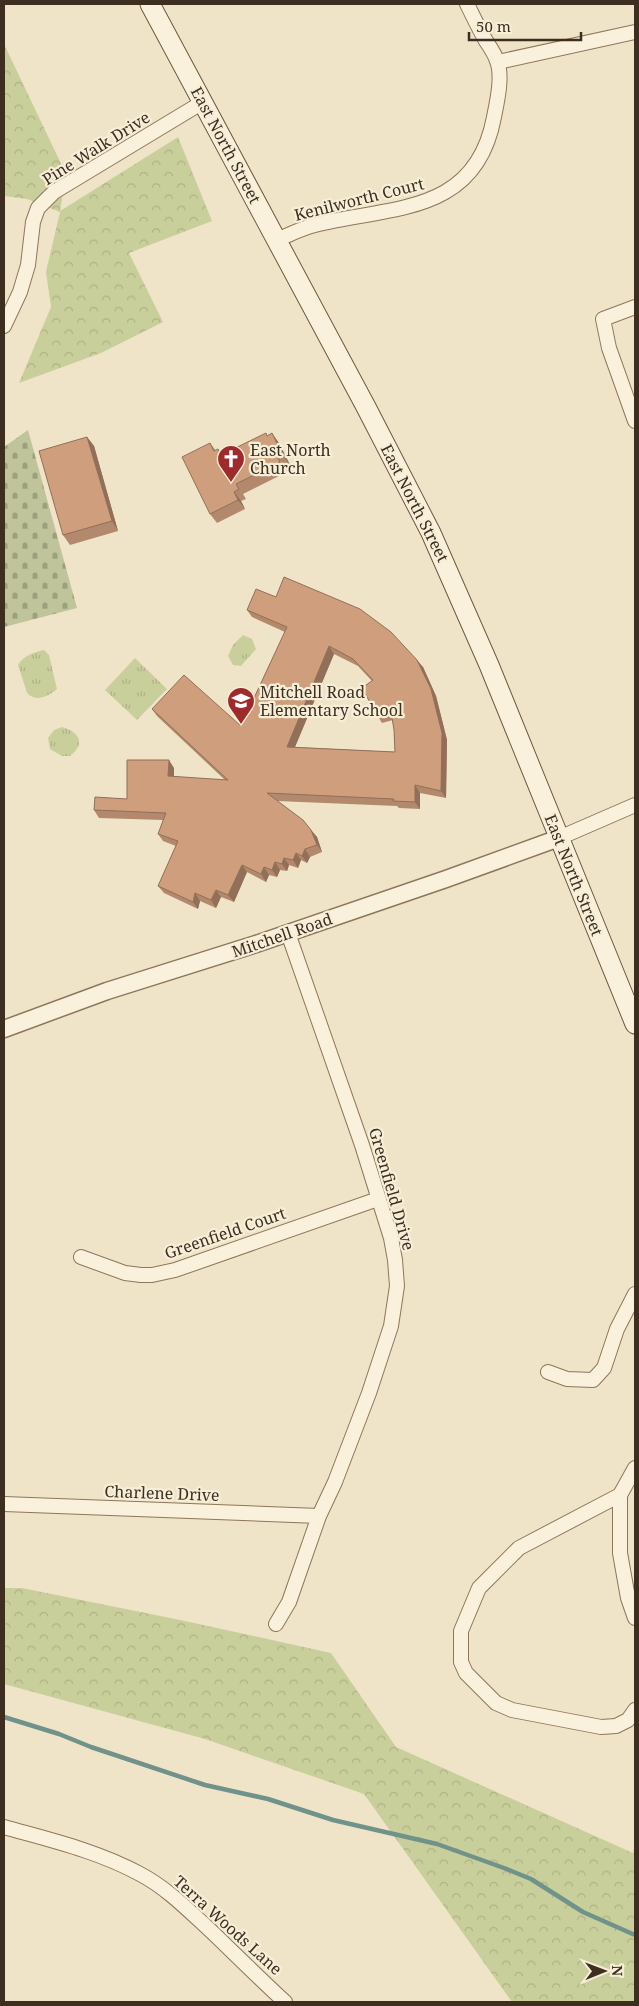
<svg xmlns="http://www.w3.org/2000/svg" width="639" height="2006" viewBox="0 0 639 2006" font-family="'Noto Serif',serif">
  <defs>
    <pattern id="grass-tufts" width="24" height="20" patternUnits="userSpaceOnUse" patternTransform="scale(1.25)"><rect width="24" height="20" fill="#c9cf9b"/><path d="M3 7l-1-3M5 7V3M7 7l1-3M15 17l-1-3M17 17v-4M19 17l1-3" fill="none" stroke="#aeb285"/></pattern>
    <pattern id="forest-crowns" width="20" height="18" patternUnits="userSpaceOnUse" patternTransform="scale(1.25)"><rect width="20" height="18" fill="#c9cf9b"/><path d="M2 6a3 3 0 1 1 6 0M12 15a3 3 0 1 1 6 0" fill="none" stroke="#aeb285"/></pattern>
    <pattern id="cemetery-stones" width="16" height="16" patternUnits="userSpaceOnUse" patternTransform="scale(1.25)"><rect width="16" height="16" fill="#bfc49a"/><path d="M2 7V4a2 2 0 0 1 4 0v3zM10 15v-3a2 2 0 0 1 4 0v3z" fill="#9ca07d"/></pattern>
  </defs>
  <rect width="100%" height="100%" fill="#f0e4c8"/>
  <path fill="url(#grass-tufts)" d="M243,635L252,639L256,649L241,666L233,665L228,656L233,645Z
    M44,650L49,655L57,689C49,696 36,703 27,693L18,665C23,656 34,652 44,650Z
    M135,658L167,689L137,720L105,690Z
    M62,727C80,732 86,744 70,756H62L50,749L48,738L54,730Z"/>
  <path fill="url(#forest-crowns)" d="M4,44L66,174L60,211L178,137L212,221L129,253L163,322L101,353L19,383L51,307L46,272L60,212L27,199L4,196Z
    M4,1588H22L185,1621L331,1653L396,1747L633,1853L635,1844V2002H512L364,1794L205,1739L4,1684Z"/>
  <path fill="url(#cemetery-stones)" d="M28,430L77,608L4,627V447Z"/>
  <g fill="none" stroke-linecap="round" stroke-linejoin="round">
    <path stroke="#6f938a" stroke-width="4.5" d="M4,1717L59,1734L91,1747L205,1785L268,1799L333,1820L437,1844L504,1868L531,1879L583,1912L635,1935"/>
    <defs>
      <path id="minor" d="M498,62L635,32
        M276,240C289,235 302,228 315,225C392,206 476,215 494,117C497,102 503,76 497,61C495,54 490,47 486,41C479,29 473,16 467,4
        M635,307L603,319L609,348L635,421
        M4,326L20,292L28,265L33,222L38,208L54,192L203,102
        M559,838L635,805
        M81,1257L125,1273L141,1275H152L175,1270L378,1199
        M548,1372L567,1379L593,1380L604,1368L617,1329L635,1294
        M635,1468L620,1495V1553L628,1598L635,1618
        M620,1495L519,1548L479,1588L461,1631V1662L466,1673L496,1703L512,1710L601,1727L616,1726L628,1720L635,1710
        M4,1504L319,1516
        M276,1624L289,1602L319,1516L335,1482L369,1393L391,1326L397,1286L395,1260L391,1238L362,1145L288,933
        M4,1827C50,1840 98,1851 140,1874C167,1888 189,1911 211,1931C236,1955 260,1979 285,2002"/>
      <path id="tertiary" d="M4,1029L107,991L256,944L446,879L559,838"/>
      <path id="secondary" d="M150,4L366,407L431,533L489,665L635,1024"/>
    </defs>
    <use href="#minor" stroke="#8d765c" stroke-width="16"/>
    <use href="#tertiary" stroke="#8d765c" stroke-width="19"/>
    <use href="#secondary" stroke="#6f573f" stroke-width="21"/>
    <use href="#minor" stroke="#faf1dc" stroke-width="14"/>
    <use href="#tertiary" stroke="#faf1dc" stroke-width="16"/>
    <use href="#secondary" stroke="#faf1dc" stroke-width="19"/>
  </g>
  <path fill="#b2896c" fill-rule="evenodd" d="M268,436L279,443L290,465L285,467L287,472L243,494L246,499L241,501L245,509L217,523L210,514V443L216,451L218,449L222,455Z
    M87,437L94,446L118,531L70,545L63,535Z
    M247,610L423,667L436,696L447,740L446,798L420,793V809L399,808L397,806L277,801L311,830L317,837L322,852L310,857L307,863L301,860L298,868L289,865L287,871L280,870L277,877L269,875L266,882L247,872L234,902L221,897L216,908L200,901L198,909L164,893L158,886L176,846L163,841L158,834L163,820L99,818L94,810L127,799L174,768V777L225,780L157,716L152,709L241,726L285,632L252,617ZM334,654L358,666L372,681L377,715L382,723L393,720L394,730L395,752L295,747Z"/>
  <path fill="#916f58" d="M272,433L279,443L290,465L283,456Z
    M87,437L94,446L118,531L112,521Z
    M234,492L241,501L245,509L238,500Z
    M329,646L334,654L292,754L287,747Z
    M417,660L423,667L436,696L447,740L446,798L441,791Z
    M169,760L174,768V784L168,776Z
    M415,785L420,793V809L415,802Z
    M311,830L317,837L322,852L317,845Z
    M305,849L310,857L307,863L302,856Z
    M296,853L301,860L298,868L293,860Z
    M284,858L289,865L287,871L282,864Z
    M275,862L280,870L277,877L272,870Z
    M242,865L247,872L234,902L228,895Z
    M264,867L269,875L266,882L261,874Z
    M216,890L221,897L216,908L211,900Z
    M195,893L200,901L198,909L193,902Z"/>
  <path fill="#cf9f7d" stroke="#916f58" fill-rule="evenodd" d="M266,433L267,436L272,433L283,456L278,458L280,462L236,484L239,489L234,492L238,500L210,514L182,457L210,443L214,451L218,449L221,455Z
    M87,437L112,521L63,535L39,451Z
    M284,577L360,609L391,632L417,660L431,689L442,733L441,791L415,785V802L393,801L394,799L267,793L303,820L311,830L317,845L305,849L302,856L296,853L293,860L284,858L282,864L275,862L272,870L264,867L261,874L242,865L228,895L216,890L211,900L195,893L193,902L158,886L178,841L158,834L166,813L94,810L95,797L127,799V760H169L168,776L228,780L152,709L184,675L241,726L287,627L247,610L256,589L276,597ZM329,646L353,659L373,680L362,688L377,715L391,712L394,730L395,752L287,747Z"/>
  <defs>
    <symbol id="church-pin" viewBox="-11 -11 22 30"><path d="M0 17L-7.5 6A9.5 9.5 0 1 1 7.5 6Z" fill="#9e2a2b" stroke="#f7eed8"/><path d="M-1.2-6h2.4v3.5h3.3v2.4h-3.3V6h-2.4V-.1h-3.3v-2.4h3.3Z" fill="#fff"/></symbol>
    <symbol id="school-pin" viewBox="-11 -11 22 30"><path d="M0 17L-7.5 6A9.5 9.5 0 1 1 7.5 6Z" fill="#9e2a2b" stroke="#f7eed8"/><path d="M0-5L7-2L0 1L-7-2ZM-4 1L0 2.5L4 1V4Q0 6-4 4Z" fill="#fff"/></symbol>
  </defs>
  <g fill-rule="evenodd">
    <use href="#church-pin" x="215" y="443" width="32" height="43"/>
    <use href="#school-pin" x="225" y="685" width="32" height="43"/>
  </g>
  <g text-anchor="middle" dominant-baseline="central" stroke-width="4.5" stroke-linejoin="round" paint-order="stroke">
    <g font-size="16" fill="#3d2e20" stroke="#f7eed8">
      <text transform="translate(226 145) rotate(62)">East North Street</text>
      <text transform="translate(96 148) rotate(-32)">Pine Walk Drive</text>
      <text transform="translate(359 199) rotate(-14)">Kenilworth Court</text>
      <text transform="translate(415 503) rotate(63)">East North Street</text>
      <text transform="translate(574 875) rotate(68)">East North Street</text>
      <text transform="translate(282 935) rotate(-19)">Mitchell Road</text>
      <text transform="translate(392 1189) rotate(74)">Greenfield Drive</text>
      <text transform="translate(225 1233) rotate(-19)">Greenfield Court</text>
      <text transform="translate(162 1493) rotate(2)">Charlene Drive</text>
      <text transform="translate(228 1925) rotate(42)">Terra Woods Lane</text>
    </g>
    <g font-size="16" fill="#3d2e20" stroke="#f7eed8" text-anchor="start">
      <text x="250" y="450">East North<tspan x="250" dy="18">Church</tspan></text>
      <text x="260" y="692">Mitchell Road<tspan x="260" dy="18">Elementary School</tspan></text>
    </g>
  </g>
  <rect width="639" height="2006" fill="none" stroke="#3d2e20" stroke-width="10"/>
  <g transform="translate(604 1971) rotate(89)" stroke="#f7eed8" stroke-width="4" paint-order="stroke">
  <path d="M0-4L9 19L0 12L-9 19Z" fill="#3d2e20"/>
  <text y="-8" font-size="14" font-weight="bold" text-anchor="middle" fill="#3d2e20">N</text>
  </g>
  <path d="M469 32v8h112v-8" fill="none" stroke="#3d2e20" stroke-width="2.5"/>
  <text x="476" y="32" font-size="15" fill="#3d2e20" stroke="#f7eed8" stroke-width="4" paint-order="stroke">50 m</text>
</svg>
